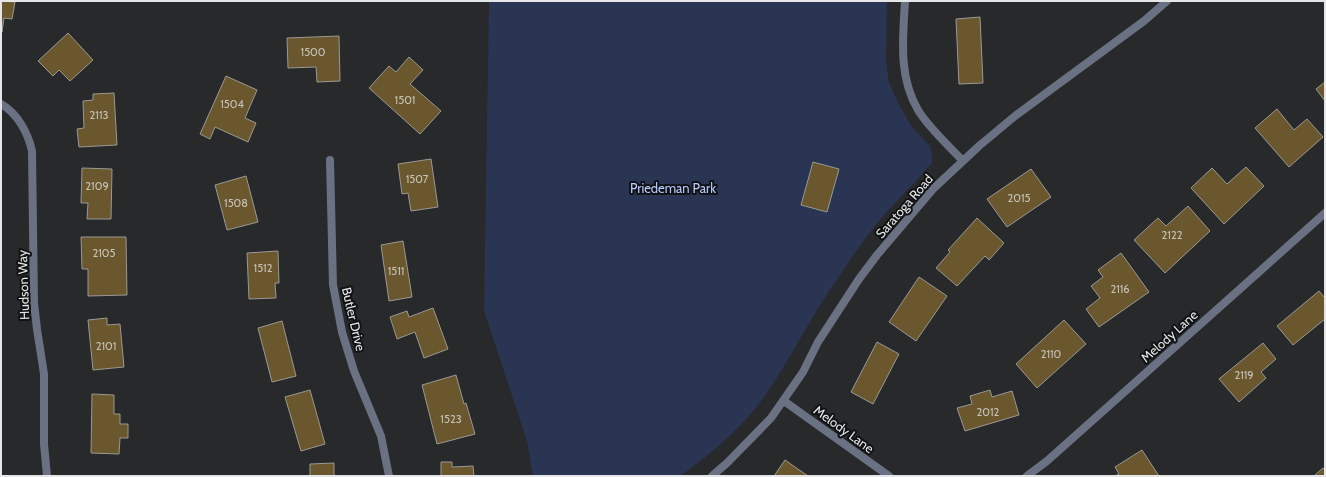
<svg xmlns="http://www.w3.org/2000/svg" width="1326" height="477" viewBox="0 0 1326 477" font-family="Cabin,sans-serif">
  <rect width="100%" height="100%" fill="#28292b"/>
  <path fill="#2a3453" d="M489,1L887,2L886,59L889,82L898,103L912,127L930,146L932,154V163C917,181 900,197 884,215C867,235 851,258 836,281C810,318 790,360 764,397C744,426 709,456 680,476H533L527,441L484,311Z"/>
  <path fill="#6a572d" stroke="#9a9996" d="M1,1L15,2L12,19L4,18L2,32Z
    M980,17L983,83L959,84L956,19Z
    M68,33L93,60L70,81L59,70L53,76L38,61Z
    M339,36L340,81L317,82L316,67L288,68L287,38Z
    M409,57L423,70L410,84L441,111L420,134L369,88L389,66L396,72Z
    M226,76L257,90L245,118L256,123L248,142L215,127L210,139L200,134Z
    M1325,82V101L1316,89Z
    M114,93L117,145L79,147L77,129L84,128L83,101L93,100V94Z
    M1277,109L1294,130L1307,119L1323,137L1289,167L1255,128Z
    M431,159L438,207L411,211L408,193L402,194L398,164Z
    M813,162L839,169L827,212L801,205Z
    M1246,167L1264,186L1224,224L1191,188L1212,168L1227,184Z
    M82,168L112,169L111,219H87L88,203H81Z
    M1031,169L1051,197L1007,227L987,199Z
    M246,176L258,222L227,230L215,185Z
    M1188,206L1210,231L1165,273L1134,240L1158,218L1166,226Z
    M977,218L1004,243L989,260L985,256L957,286L936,268L950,252L948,250Z
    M81,237H126L127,295L88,296V269H82Z
    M403,241L412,297L389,301L381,245Z
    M278,251L279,283H275L276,298L249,299L247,253Z
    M1121,253L1149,292L1099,327L1086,309L1100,298L1091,286L1103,277L1098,270Z
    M919,277L947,296L916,341L889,322Z
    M1319,291L1325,298V319L1293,345L1277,326Z
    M433,308L448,349L424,358L415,332L397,339L390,317L407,311L409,317Z
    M107,318V325L120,324L124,367L93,370L88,320Z
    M1064,320L1086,344L1037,388L1016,364Z
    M282,321L296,376L272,382L258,328Z
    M877,342L899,354L873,404L851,392Z
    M1263,343L1276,359L1261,372L1266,378L1239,402L1219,379Z
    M456,375L464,404L466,403L475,434L437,444L422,385Z
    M310,390L325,444L301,451L285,397Z
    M990,390L992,397L1012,391L1019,415L965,431L957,408L972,404L970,396Z
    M92,394L114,395V414H120V424H128V438H120L119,454L91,453Z
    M1142,450L1159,476H1115L1119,474L1115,467Z
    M785,460L808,476H774Z
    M441,462H452V467L473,466L474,476H441Z
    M334,463V476H310V464Z
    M1323,468L1325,470V476H1314Z"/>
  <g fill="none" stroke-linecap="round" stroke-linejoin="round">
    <path stroke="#6a7183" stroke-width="8" d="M905,1C903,38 898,76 918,110C928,127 949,146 963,161
      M1,104C18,114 28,133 32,151L34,303L37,329L44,374V444L47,476
      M330,160L333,285L342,332L354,371L381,436L389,476
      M784,401L889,476
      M712,476L727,463L771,418L803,372L818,342L859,279L877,255L934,188L979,146L1015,116L1144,21L1167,1
      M1027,476L1047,461L1325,213"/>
  </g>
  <g text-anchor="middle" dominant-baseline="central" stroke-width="4" stroke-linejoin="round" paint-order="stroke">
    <g font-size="11" fill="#c6c2b8">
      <text x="313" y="52">1500</text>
      <text x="405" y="100">1501</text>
      <text x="232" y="104">1504</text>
      <text x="99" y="115">2113</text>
      <text x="417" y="179">1507</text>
      <text x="97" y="186">2109</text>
      <text x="1019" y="198">2015</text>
      <text x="236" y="203">1508</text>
      <text x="1172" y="235">2122</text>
      <text x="104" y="253">2105</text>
      <text x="263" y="268">1512</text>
      <text x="396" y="271">1511</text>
      <text x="1120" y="289">2116</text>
      <text x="106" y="346">2101</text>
      <text x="1051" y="354">2110</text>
      <text x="1244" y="375">2119</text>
      <text x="988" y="412">2012</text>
      <text x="451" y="419">1523</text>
    </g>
    <g font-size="13" fill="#b7c9fd" stroke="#111213">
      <text x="673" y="188">Priedeman Park</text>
    </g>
    <g font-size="13" fill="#e5e6e7" stroke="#111213">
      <text transform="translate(904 206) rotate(-49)">Saratoga Road</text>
      <text transform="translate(23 285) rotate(-92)">Hudson Way</text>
      <text transform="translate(354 319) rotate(77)">Butler Drive</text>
      <text transform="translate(1169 336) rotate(-42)">Melody Lane</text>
      <text transform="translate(844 429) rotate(36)">Melody Lane</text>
    </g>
  </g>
  <rect width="1326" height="477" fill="none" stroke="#e5e6e7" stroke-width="4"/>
</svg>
